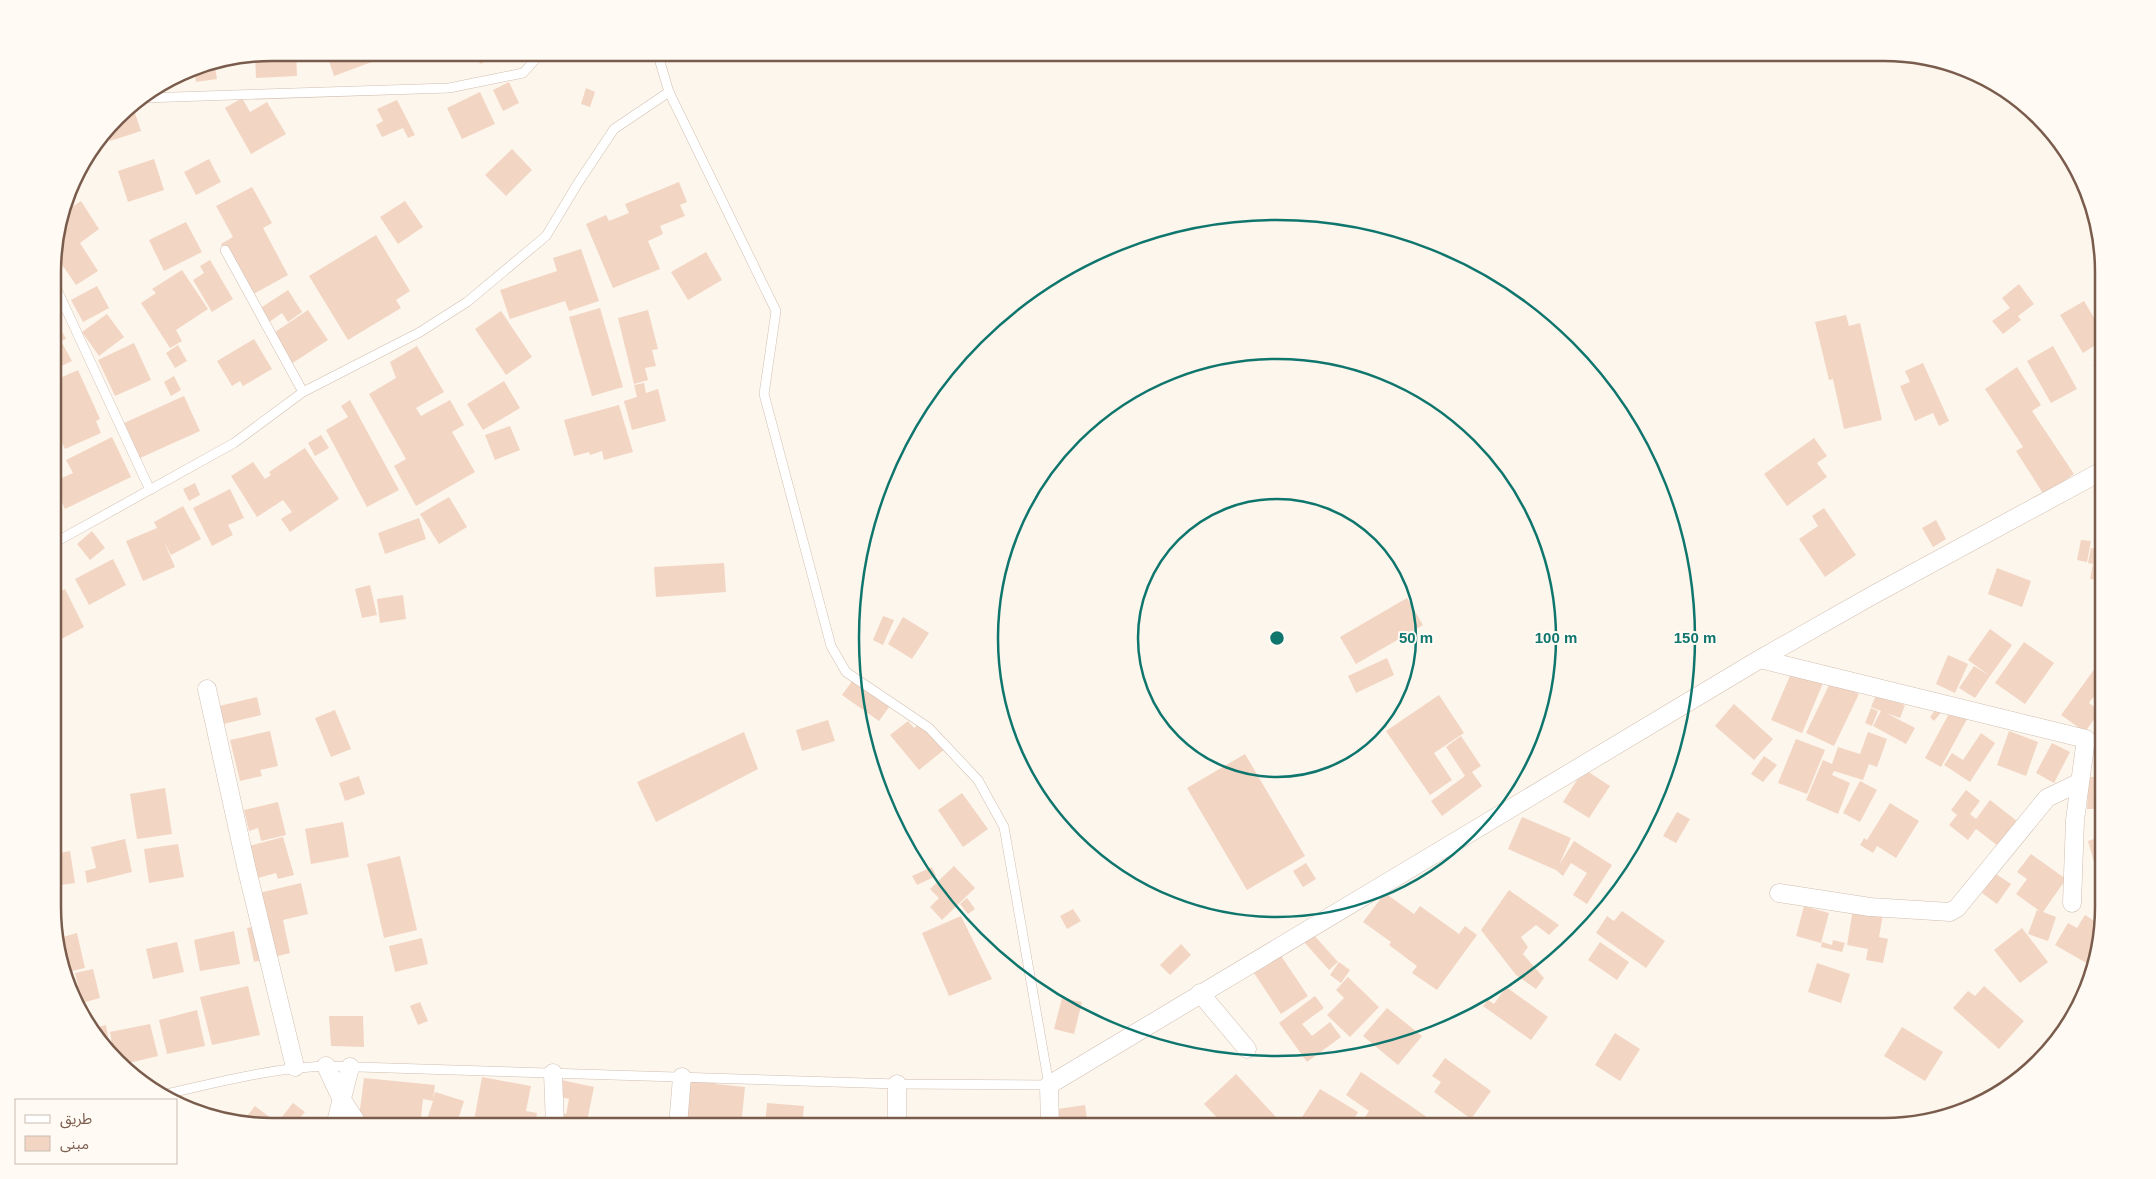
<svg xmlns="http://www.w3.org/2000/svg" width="2156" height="1179" viewBox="0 0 2156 1179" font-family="Arial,'Noto Sans Arabic',sans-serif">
  <rect width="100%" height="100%" fill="#fdf6ec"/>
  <path fill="#f3d5c3" d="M273,52H296L297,76L256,78L255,56Z
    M326,52H375L377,60L334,76Z
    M475,52H504L480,64Z
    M1005,52H1035L1029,60L1020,54L1016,60Z
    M238,59L239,63L215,67L217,79L196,82L194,68Z
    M509,82L519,103L503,111L493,90Z
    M586,88L595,92L590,107L581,104Z
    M480,92L495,124L462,139L447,108Z
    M242,98L250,112L267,102L286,134L251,154L225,108Z
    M397,100L415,135L408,138L403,128L382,137L376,125L383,121L377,109Z
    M132,104L141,131L110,141L107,133L127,107Z
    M512,149L532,170L506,196L485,175Z
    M154,159L164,190L128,202L118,171Z
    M209,159L221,182L196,195L184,172Z
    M679,182L687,202L680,205L685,216L660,226L663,234L648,241L660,269L613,288L586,224L606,215L609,221L629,213L625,204Z
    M252,187L272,223L263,228L288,275L250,296L221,244L233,237L216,206Z
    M81,201L99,229L80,243L98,271L76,285L54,253L66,211Z
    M405,201L423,227L398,244L380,217Z
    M186,222L202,252L164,271L149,240Z
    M376,235L410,291L396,300L401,308L348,340L309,276Z
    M581,249L599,301L569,311L565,301L510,319L500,290L557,271L553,258Z
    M706,252L722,280L688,300L671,272Z
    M210,260L233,299L212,312L193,280L204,273L200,266Z
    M182,270L208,309L176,330L182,341L170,348L141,303L156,293L152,289Z
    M2019,284L2034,304L2018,316L2021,320L2003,334L1992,321L2010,308L2002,298Z
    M97,286L109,308L83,322L71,300Z
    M288,290L302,312L288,322L282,313L265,325L256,311Z
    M2084,301L2102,331V341L2083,353L2060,315Z
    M600,308L623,387L592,396L569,317Z
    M308,310L328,340L288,366L269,336Z
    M648,310L658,349L652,350L656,366L645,368L648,380L634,384L618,318Z
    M501,311L532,357L506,375L475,329Z
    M53,314L66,339L61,341L72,361L53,370Z
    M107,314L124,337L99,356L82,332Z
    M1846,315L1849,326L1860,323L1882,420L1844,429L1833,379L1829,380L1815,322Z
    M254,339L272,369L243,386L240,381L232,386L217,361Z
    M134,343L151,380L115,396L98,360Z
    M178,345L187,361L175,368L166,353Z
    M417,346L444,392L416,408L421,416L450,400L464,425L452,432L475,472L416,506L394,466L406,459L369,394L396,378L390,362Z
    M2053,346L2077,389L2051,403L2027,361Z
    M2102,360V381L2093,365Z
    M1923,363L1949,421L1939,426L1933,413L1915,421L1900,386L1910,382L1905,371Z
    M2017,367L2041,405L2032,411L2074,474L2044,495L2016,451L2023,447L1985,389Z
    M78,370L100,419L96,421L101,433L65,449L53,424V381Z
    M174,376L181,390L171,396L164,382Z
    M504,381L520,408L483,430L467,404Z
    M644,383L646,393L658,389L666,421L632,430L624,401L637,397L634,385Z
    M184,396L200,431L140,458L124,423Z
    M350,400L399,490L367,507L326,430L348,417L341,406Z
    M619,405L633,452L604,460L602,451L590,455L589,452L574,456L564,420Z
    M510,426L520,450L495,460L485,435Z
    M321,435L329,448L315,456L308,443Z
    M112,437L131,477L65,509L53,482L73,473L66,460Z
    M1814,438L1827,456L1817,463L1827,477L1787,506L1764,474Z
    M305,448L339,499L290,532L281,519L292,512L283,500L257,517L231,476L253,462L265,479L271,475L269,472Z
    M195,483L200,495L189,501L183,489Z
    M230,489L244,518L228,525L233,535L212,546L193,508Z
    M449,497L467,527L439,544L420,514Z
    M54,500L61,512L54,516Z
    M183,506L201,539L171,555L164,542L175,567L143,581L126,541L157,528L154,522Z
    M1824,508L1856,555L1825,577L1799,539L1818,526L1812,516Z
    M419,518L426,539L385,554L378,533Z
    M1936,520L1946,539L1933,547L1922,528Z
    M92,531L105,548L90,560L77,544Z
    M2081,540L2091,541L2087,562L2077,560Z
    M2091,548L2103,550V581L2090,579L2093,564L2088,563Z
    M113,559L126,585L89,605L75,579Z
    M724,563L726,592L656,597L654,567Z
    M1997,568L2031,581L2022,607L1988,594Z
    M370,585L377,615L362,618L355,589Z
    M65,589L84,627L54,643V595Z
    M403,595L406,619L380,623L377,599Z
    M1407,598L1423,625L1356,664L1340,637Z
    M883,616L894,620L883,645L873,640Z
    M903,617L929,633L912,659L888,644Z
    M1990,629L2012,645L1990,676L1968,660Z
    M2024,642L2054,663L2025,704L1995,683Z
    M1948,655L1968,664L1955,693L1936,684Z
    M1387,658L1394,675L1356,693L1348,676Z
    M2101,660L2103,662V700L2096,694L2089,703L2100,711L2085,732L2061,715Z
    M1974,666L1990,676L1975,698L1959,688Z
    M1792,671L1823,683L1802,733L1771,720Z
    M855,677L892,703L879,721L842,695Z
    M1831,681L1859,694L1834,746L1806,733Z
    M1439,695L1464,733L1434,753L1452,780L1430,795L1386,731Z
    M1876,695L1905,705L1900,718L1886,713L1915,728L1906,744L1873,726L1881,711L1871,707Z
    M257,697L261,715L219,725L215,707Z
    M1734,704L1773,739L1754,760L1715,726Z
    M1939,705L1944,709L1934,721L1930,717Z
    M1871,708L1878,711L1872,726L1865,723Z
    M335,710L351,749L331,757L315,718Z
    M1951,710L1967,719L1941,767L1925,758Z
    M828,720L835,741L802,751L796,730Z
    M908,721L914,728L923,721L945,749L919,770L890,735Z
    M270,731L278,766L260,770L262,776L240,781L230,740Z
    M2009,731L2038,742L2026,776L1997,765Z
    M744,732L758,769L656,822L637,782Z
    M1868,732L1887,739L1877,767L1869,764L1863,780L1834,771L1832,775L1850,783L1838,814L1806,800L1823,760L1832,764L1838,747L1860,754Z
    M1981,733L1995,743L1970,782L1944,765L1952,753L1963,760Z
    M1461,736L1481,766L1472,772L1482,786L1442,816L1431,801L1465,776L1446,747Z
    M1796,739L1825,750L1807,794L1778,783Z
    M2052,743L2070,752L2054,783L2036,773Z
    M1245,754L1305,856L1247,890L1187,788Z
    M1764,756L1777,765L1763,782L1751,774Z
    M1584,769L1610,786L1589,818L1563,802Z
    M359,776L365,794L345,801L339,783Z
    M2089,777H2103V809H2087Z
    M1860,781L1877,790L1860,822L1843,813Z
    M165,788L172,834L137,839L130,794Z
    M1966,790L1980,801L1970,814L1976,819L1990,800L2017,821L1998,846L1976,829L1968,840L1949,825L1957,815L1951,810Z
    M962,793L988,829L963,847L938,810Z
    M278,802L286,835L261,841L258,828L249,831L244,810Z
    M1890,803L1919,821L1896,858L1877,846L1873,853L1860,845L1864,838L1867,840Z
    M1677,812L1690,819L1676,843L1663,836Z
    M1522,817L1571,838L1559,865L1574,841L1612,865L1587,904L1573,895L1587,873L1571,863L1563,876L1556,870L1508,849Z
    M343,822L349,857L311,864L305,829Z
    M283,837L294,875L278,879L276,873L258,878L249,846Z
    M2100,837L2103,847V894L2088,841Z
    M125,839L132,872L87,883L85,871L96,868L91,847Z
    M178,844L184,877L149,883L144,849Z
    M70,851L75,883L54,886V854Z
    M2031,854L2066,879L2043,912L2056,917L2048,941L2028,934L2037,910L2041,912L2016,894L2027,879L2017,872Z
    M400,856L417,930L384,938L367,864Z
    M1306,863L1316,879L1303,887L1293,871Z
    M954,866L975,888L942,920L930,907L939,898L930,889Z
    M932,867L936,876L917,885L912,876Z
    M1996,874L2011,884L1997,904L1982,893Z
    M301,883L308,914L283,920L290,953L254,962L247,928L266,924L259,893Z
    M1509,890L1559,925L1549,935L1536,925L1521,937L1528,947L1523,954L1544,978L1536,989L1516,975L1481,930Z
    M1385,893L1414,914L1420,906L1459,934L1465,926L1477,935L1437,990L1412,973L1417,966L1389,945L1391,942L1363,922Z
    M967,898L975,909L968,914L960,904Z
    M1804,906L1829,913L1821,943L1796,936Z
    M1073,909L1081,921L1067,929L1060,916Z
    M1853,909L1883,914L1879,937L1888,939L1883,963L1866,960L1868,949L1847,945Z
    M1622,911L1665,941L1646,968L1596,933L1607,916L1614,921Z
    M2085,915L2099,924L2090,965L2055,945L2068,923L2077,928Z
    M961,916L992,979L949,996L922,933Z
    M61,926L63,937L77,933L85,968L68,972L54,935V928Z
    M2022,928L2048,962L2020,983L1994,950Z
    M234,931L240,964L200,971L194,940Z
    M1313,934L1338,962L1329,970L1304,942Z
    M422,938L428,964L395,972L389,946Z
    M1833,940L1845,943L1842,952L1821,947L1822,942L1832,945Z
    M177,942L184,972L153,979L146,949Z
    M1600,942L1629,962L1617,980L1588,960Z
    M1181,944L1191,955L1170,975L1160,965Z
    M1273,944L1308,996L1281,1014L1246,961Z
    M1339,962L1350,970L1341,983L1330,975Z
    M1817,963L1850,974L1841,1003L1808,992Z
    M93,969L100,998L82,1003L75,973Z
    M1348,977L1379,1007L1350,1037L1327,1015L1344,998L1336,990Z
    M248,986L260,1035L212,1045L200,997Z
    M1984,986L2024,1021L1999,1049L1953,1008L1968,991L1975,996Z
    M1506,987L1548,1017L1531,1040L1483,1006L1488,1000L1494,1004Z
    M1315,996L1324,1008L1302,1024L1312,1036L1330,1022L1341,1037L1307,1062L1279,1023Z
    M1062,998L1082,1002L1074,1034L1054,1029Z
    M420,1002L428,1021L418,1025L410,1006Z
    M1387,1008L1422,1036L1398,1065L1363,1036Z
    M197,1010L205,1046L167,1054L159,1020Z
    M329,1016H363L364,1047L331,1046Z
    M150,1024L158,1056L121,1065L114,1056L110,1032Z
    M106,1025L111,1053L90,1029Z
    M1902,1027L1943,1052L1925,1081L1884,1056Z
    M1615,1033L1640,1049L1620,1081L1595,1065Z
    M1445,1058L1491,1091L1471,1119L1434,1092L1441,1082L1432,1076Z
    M1361,1072L1440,1126H1373L1363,1120L1369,1111L1346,1095Z
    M1236,1074L1277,1118L1268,1126H1225L1204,1104Z
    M685,1076L717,1079L716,1084L745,1087L741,1126H709L710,1120L681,1117Z
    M482,1077L531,1086L526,1111L537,1113L535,1126H473Z
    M364,1078L435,1085L433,1100L435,1092L464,1101L456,1126H425L433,1101L423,1099L420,1126L358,1125Z
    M557,1079L594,1087L586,1126H546L550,1111L566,1114L569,1099L553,1095Z
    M1320,1089L1358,1112L1350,1126L1297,1125Z
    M293,1103L305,1112L295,1124L297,1126H273L244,1120L255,1106L277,1123Z
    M767,1103L804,1106L802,1126H765Z
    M1085,1105L1088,1126H1047L1044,1111Z"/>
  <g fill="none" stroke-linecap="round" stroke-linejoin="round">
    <defs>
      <path id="lane" d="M143,98L449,88L523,73L542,52
        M225,250L303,392
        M53,281L150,490
        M54,543L234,443L303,392L420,332L467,302L546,236L578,183L614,129L669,92
        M162,1095C216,1083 270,1068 326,1066L897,1084L1049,1085L1004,827L978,780L929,728L846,672L831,646L764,394L776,311L669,92L657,52"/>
      <path id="street" d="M1760,659L2086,739L2075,820L2072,903
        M207,689L246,866L295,1067
        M1779,893L1870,907L1950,912L1957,908L2047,798L2078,783
        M1200,993L1247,1049
        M326,1066L342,1100L359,1126
        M553,1073L555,1126
        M335,1126L350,1067
        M678,1126L682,1077
        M897,1126V1084
        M1050,1126L1049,1085L1760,659L1873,595L2102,471"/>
    </defs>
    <use href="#lane" stroke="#d1beb0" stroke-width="10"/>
    <use href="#street" stroke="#d1beb0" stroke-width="19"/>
    <use href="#lane" stroke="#fff" stroke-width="9"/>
    <use href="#street" stroke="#fff" stroke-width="18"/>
  </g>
  <g fill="none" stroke="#0f766e" stroke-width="2.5">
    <circle cx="1277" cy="638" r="139"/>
    <circle cx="1277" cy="638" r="279"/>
    <circle cx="1277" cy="638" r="418"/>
  </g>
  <path d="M0 0H2156V1179H0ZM272 61H1884A211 211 0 0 1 2095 272V907A211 211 0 0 1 1884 1118H272A211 211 0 0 1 61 907V272A211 211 0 0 1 272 61Z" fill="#fffaf3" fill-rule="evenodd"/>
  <path fill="none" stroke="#7a5c4d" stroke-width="2.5" d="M272 61H1884A211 211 0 0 1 2095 272V907A211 211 0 0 1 1884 1118H272A211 211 0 0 1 61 907V272A211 211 0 0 1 272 61Z"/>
  <circle cx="1277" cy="638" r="8" fill="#0f766e" stroke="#fffaf3" stroke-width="2.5"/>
  <g font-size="15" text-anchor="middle" font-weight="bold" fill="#0f766e" stroke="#fffaf3" stroke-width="4" stroke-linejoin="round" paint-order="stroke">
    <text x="1416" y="643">50 m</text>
    <text x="1556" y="643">100 m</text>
    <text x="1695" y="643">150 m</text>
  </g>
  <rect x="15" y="1099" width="162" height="65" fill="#fffaf3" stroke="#cabbb1"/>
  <rect x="25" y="1115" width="25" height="8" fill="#ffffff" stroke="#cabbb1"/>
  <text x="60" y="1124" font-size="15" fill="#7a5c4d">طريق</text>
  <rect x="25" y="1136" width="25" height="15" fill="#f3d5c3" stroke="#cabbb1"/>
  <text x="60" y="1149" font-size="15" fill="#7a5c4d">مبنى</text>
</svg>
